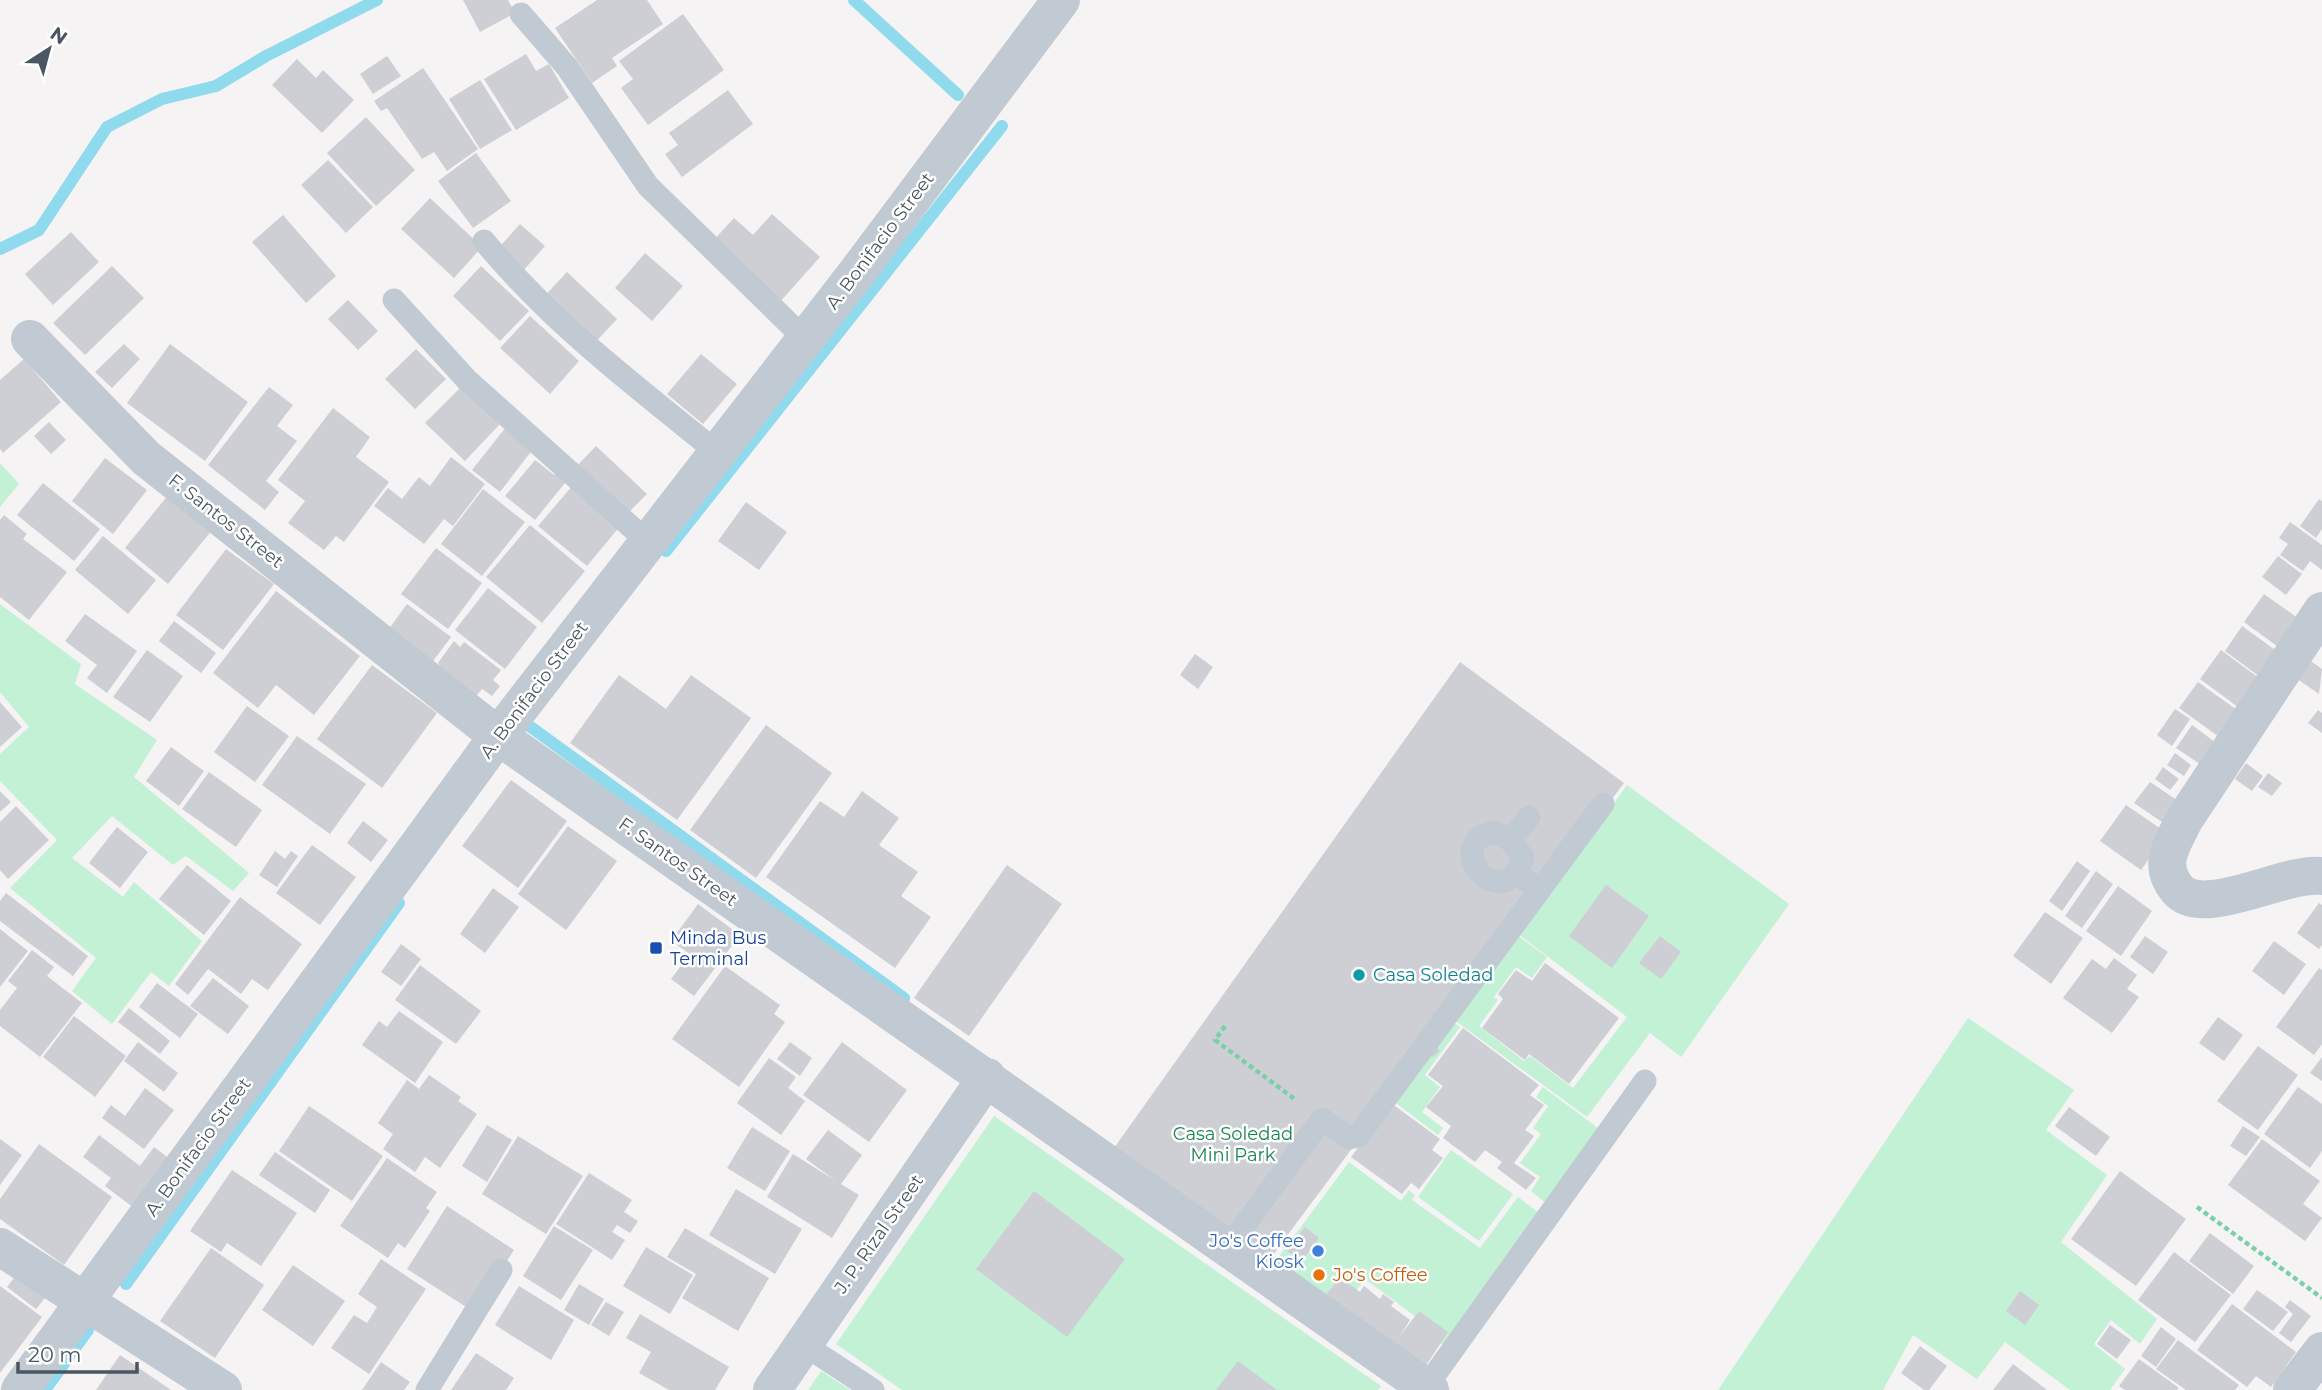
<svg xmlns="http://www.w3.org/2000/svg" width="2322" height="1390" viewBox="0 0 2322 1390" font-family="Montserrat,sans-serif">
  <rect width="100%" height="100%" fill="#f5f3f3"/>
  <path fill="#c3f1d5" d="M0,463L19,484L0,507Z
    M0,604L81,664L75,684L157,740L134,777L249,873L233,891L186,856L173,865L112,816L72,858L123,897L134,882L202,941L169,986L151,972L112,1024L72,991L96,958L10,888L57,840L0,781V754L29,727L0,692Z
    M1627,785L1789,904L1681,1057L1650,1033L1587,1117L1453,1019L1517,935L1547,957L1532,978L1516,967L1494,997L1498,1000L1479,1026L1524,1061L1530,1056L1573,1088L1627,1017L1518,934Z
    M1968,1018L2074,1090L2046,1130L2107,1175L2061,1242L2157,1319L2140,1344L2111,1320L2094,1344L2125,1369L2110,1390H2070L2005,1342L1977,1379L1913,1335L1883,1390H1718Z
    M1451,1021L1460,1027L1425,1075L1440,1087L1422,1112L1443,1128L1438,1135L1392,1100Z
    M1543,1087L1602,1131L1548,1205L1531,1191L1540,1177L1520,1163L1541,1134L1533,1128L1548,1106L1536,1097Z
    M994,1116L1381,1386L1378,1390H902L836,1344Z
    M1451,1150L1513,1194L1479,1241L1418,1197Z
    M1349,1162L1401,1201L1409,1190L1415,1195L1412,1200L1480,1248L1518,1197L1539,1213L1444,1346L1413,1323L1416,1317L1365,1279L1341,1311L1275,1262Z
    M821,1371L850,1390H808Z"/>
  <g fill="none" stroke-linecap="round" stroke-linejoin="round">
    <path stroke="#90daee" stroke-width="12" d="M854,0L958,95
      M0,249L39,230L107,127L162,99L216,86L266,56L377,0
      M666,551L1002,126
      M528,725L904,998
      M126,1284L399,903
      M45,1390L88,1330"/>
  </g>
  <path fill="#cdcfd5" d="M463,0H508L515,13L480,32Z
    M597,0H647L663,24L612,58L617,66L592,83L555,28Z
    M683,14L724,70L648,125L621,88L633,79L619,61Z
    M526,54L536,71L549,64L569,98L516,130L484,79Z
    M387,56L401,76L373,94L360,74Z
    M297,59L316,78L323,70L354,100L322,133L272,85Z
    M423,68L478,149L447,171L434,152L422,159L387,108L381,111L374,101Z
    M480,80L512,130L480,149L449,99Z
    M728,90L753,124L682,177L665,154L678,145L669,133Z
    M366,117L415,170L376,206L327,153Z
    M476,153L511,201L473,228L438,181Z
    M328,160L373,207L346,233L301,185Z
    M430,198L482,247L454,278L401,229Z
    M772,214L820,257L779,303L711,243L734,218L753,235Z
    M283,215L336,276L306,303L252,242Z
    M520,224L545,246L522,272L497,250Z
    M71,232L99,262L53,305L25,274Z
    M645,253L683,286L652,321L615,288Z
    M112,266L144,298L85,355L53,323Z
    M481,266L529,311L500,341L453,296Z
    M567,272L617,319L590,348L540,301Z
    M348,300L378,331L358,350L328,319Z
    M530,316L579,361L550,394L500,348Z
    M124,344L140,359L112,388L95,372Z
    M170,344L248,402L205,461L127,403Z
    M416,349L446,379L415,409L385,379Z
    M701,354L737,384L703,424L667,394Z
    M24,359L61,402L3,453L0,449V380Z
    M269,387L293,405L277,426L297,441L266,481L279,492L265,510L208,465Z
    M461,387L500,424L465,461L425,423Z
    M333,408L370,437L356,457L389,482L344,542L336,536L324,550L288,523L305,501L278,480Z
    M49,422L66,440L51,454L34,436Z
    M506,427L533,449L500,492L472,470Z
    M596,446L647,494L626,515L575,468Z
    M451,457L485,484L453,526L444,519L424,544L374,506L388,488L402,499L419,477L430,486Z
    M105,458L147,490L113,534L72,501Z
    M535,460L554,475L558,470L569,478L535,520L505,496Z
    M43,483L100,529L74,561L17,515Z
    M573,485L621,525L587,566L538,526Z
    M483,489L525,522L482,576L441,544Z
    M169,494L213,529L168,584L125,548Z
    M2319,499L2322,501V529L2316,538L2300,526Z
    M746,502L787,532L759,570L718,541Z
    M4,515L27,534L23,539L67,572L29,620L0,597V520Z
    M2290,522L2322,545V570L2310,561L2303,571L2280,555L2288,544L2279,538Z
    M530,525L585,571L542,623L486,577Z
    M103,536L156,580L128,614L75,570Z
    M436,548L482,583L448,629L401,594Z
    M226,549L274,584L223,650L176,615Z
    M2278,556L2302,574L2286,595L2262,577Z
    M488,588L537,627L505,669L455,630Z
    M276,591L360,656L314,715L276,685L258,708L213,673Z
    M2264,594L2305,623L2285,652L2244,622Z
    M407,604L451,637L427,669L383,637Z
    M85,614L137,651L107,693L87,678L97,665L65,641Z
    M174,621L216,653L201,673L159,641Z
    M2242,626L2278,652L2260,677L2225,651Z
    M454,641L460,647L464,642L501,670L493,680L500,686L492,696L482,689L472,701L443,671L438,663Z
    M147,650L183,676L150,722L113,697Z
    M2221,650L2263,681L2242,710L2200,679Z
    M1195,654L1213,667L1198,689L1180,675Z
    M2308,659L2322,669L2319,694L2296,678Z
    M1460,662L1624,783L1269,1260L1114,1148Z
    M372,665L437,713L382,788L317,739Z
    M619,675L666,709L691,675L751,718L677,820L570,743Z
    M2198,682L2240,712L2222,739L2179,708Z
    M0,702L22,727L0,747Z
    M247,706L289,736L255,782L214,752Z
    M2175,709L2190,719L2172,746L2157,735Z
    M2318,710L2322,713V733L2308,723Z
    M766,725L832,773L756,878L690,830Z
    M2192,725L2215,742L2200,764L2176,748Z
    M297,736L366,784L330,834L262,785Z
    M171,747L204,771L179,806L146,781Z
    M2175,753L2191,765L2184,776L2167,765Z
    M2246,763L2263,776L2252,791L2235,779Z
    M2163,767L2179,779L2170,790L2155,779Z
    M209,772L262,810L236,847L182,809Z
    M2268,773L2282,783L2272,796L2258,787Z
    M511,780L567,821L518,888L462,846Z
    M2150,782L2177,800L2162,822L2134,803Z
    M0,791L11,802L0,812Z
    M862,791L899,818L879,845L918,872L901,896L931,917L895,968L766,877L820,801L844,817Z
    M2126,805L2167,833L2141,870L2100,841Z
    M16,806L49,840L8,879L0,870V822Z
    M363,821L388,840L371,862L347,843Z
    M568,826L617,861L566,930L518,894Z
    M117,827L148,852L120,888L89,863Z
    M312,845L356,877L320,925L276,893Z
    M275,851L285,859L291,851L298,856L277,887L259,875Z
    M2077,861L2090,871L2062,911L2049,901Z
    M187,865L231,901L204,935L159,899Z
    M1007,865L1062,904L969,1036L914,998Z
    M2096,871L2113,884L2082,928L2065,916Z
    M1606,885L1649,916L1612,968L1569,936Z
    M2118,886L2152,911L2121,956L2086,931Z
    M493,888L519,907L485,953L460,934Z
    M6,893L88,956L73,976L0,921V901Z
    M240,897L302,944L268,990L252,979L241,994L208,969L188,995L175,984Z
    M2319,903L2322,905V945L2319,949L2297,933Z
    M698,904L740,935L694,996L671,979L690,954L671,941Z
    M2045,912L2083,938L2051,984L2013,956Z
    M0,929L28,951L0,987Z
    M1660,936L1681,952L1661,979L1639,963Z
    M2145,936L2168,952L2153,974L2130,957Z
    M2274,941L2306,964L2284,995L2252,971Z
    M401,944L421,959L401,986L381,972Z
    M32,950L54,967L47,976L82,1003L40,1057L0,1026V1010L17,988L8,981Z
    M2114,958L2137,975L2127,989L2139,997L2112,1033L2063,998L2092,959L2106,969Z
    M1545,963L1619,1018L1569,1084L1529,1054L1525,1060L1482,1028L1503,999L1498,994L1516,970L1532,981Z
    M420,965L481,1011L456,1044L395,1000Z
    M725,966L780,1005L774,1014L785,1022L739,1087L672,1039Z
    M2319,968L2322,970V1044L2314,1055L2276,1027Z
    M213,978L249,1006L228,1034L190,1006Z
    M157,983L198,1014L180,1038L139,1007Z
    M129,1008L170,1041L160,1054L118,1022Z
    M399,1011L443,1042L415,1083L362,1045L379,1021L387,1027Z
    M74,1016L126,1056L95,1097L43,1057Z
    M2218,1017L2243,1035L2224,1061L2199,1043Z
    M1463,1028L1539,1085L1530,1095L1544,1105L1525,1130L1534,1136L1514,1163L1536,1178L1526,1190L1497,1168L1502,1162L1485,1150L1475,1162L1443,1138L1451,1126L1426,1107L1443,1086L1428,1075Z
    M138,1042L178,1073L164,1092L124,1061Z
    M790,1042L812,1058L800,1076L777,1059Z
    M842,1042L907,1090L869,1142L803,1095Z
    M1435,1046L1440,1051L1433,1057L1430,1055Z
    M2258,1046L2298,1075L2258,1130L2217,1101Z
    M2322,1057V1081L2310,1073Z
    M769,1058L796,1077L788,1088L805,1101L781,1135L737,1103Z
    M429,1075L461,1097L458,1101L477,1114L440,1168L425,1157L415,1172L383,1149L393,1134L378,1123L407,1080L419,1089Z
    M2298,1087L2322,1104V1151L2310,1168L2264,1134Z
    M145,1088L174,1110L144,1149L102,1118L111,1105L125,1116Z
    M1391,1103L1440,1139L1432,1150L1443,1158L1419,1189L1411,1183L1402,1194L1351,1157Z
    M309,1106L383,1156L352,1201L279,1151Z
    M2069,1107L2110,1137L2096,1156L2055,1126Z
    M487,1125L512,1140L487,1182L462,1166Z
    M2243,1126L2260,1137L2246,1156L2230,1146Z
    M752,1127L790,1151L765,1191L727,1168Z
    M828,1130L862,1155L841,1184L859,1195L832,1238L767,1197L793,1154L836,1181L806,1159Z
    M99,1135L140,1166L154,1147L170,1159L134,1208L105,1186L111,1178L83,1157Z
    M518,1136L583,1176L546,1234L482,1194Z
    M0,1139L22,1155L0,1185Z
    M2262,1139L2320,1181L2303,1204L2322,1218L2305,1241L2228,1185Z
    M39,1144L112,1197L64,1265L0,1219V1199Z
    M275,1152L330,1190L315,1213L259,1175Z
    M387,1158L437,1192L426,1208L430,1211L405,1248L398,1243L388,1258L340,1226Z
    M232,1170L297,1213L261,1266L227,1243L221,1252L190,1231Z
    M2120,1171L2186,1219L2136,1286L2071,1239Z
    M589,1173L632,1200L624,1212L638,1221L630,1233L617,1225L612,1232L625,1240L612,1260L556,1224Z
    M736,1189L802,1229L775,1274L709,1235Z
    M1034,1191L1125,1259L1067,1337L976,1269Z
    M447,1206L514,1250L474,1312L407,1269Z
    M554,1226L593,1250L561,1300L523,1276Z
    M1305,1227L1319,1238L1302,1261L1287,1251Z
    M685,1228L769,1278L738,1331L682,1298L696,1274L667,1257Z
    M2210,1233L2254,1266L2233,1294L2189,1261Z
    M1319,1243L1326,1248L1316,1259L1310,1255Z
    M646,1247L693,1275L670,1314L623,1286Z
    M211,1248L264,1285L215,1358L160,1321Z
    M2174,1252L2231,1295L2195,1342L2138,1300Z
    M381,1259L426,1289L369,1374L331,1348L354,1315L367,1323L377,1307L358,1294Z
    M293,1265L345,1301L313,1346L262,1310Z
    M16,1275L46,1297L36,1309L7,1287Z
    M1340,1277L1360,1292L1364,1286L1380,1299L1383,1294L1394,1302L1391,1306L1410,1320L1399,1337L1419,1311L1448,1332L1425,1367L1326,1295Z
    M579,1284L604,1299L589,1325L564,1310Z
    M0,1286L42,1317L0,1373Z
    M519,1286L574,1320L551,1360L495,1325Z
    M2257,1290L2288,1312L2273,1331L2243,1309Z
    M2020,1291L2039,1305L2025,1325L2006,1311Z
    M2290,1300L2311,1316L2291,1342L2279,1333L2293,1314L2285,1307Z
    M606,1302L624,1312L609,1336L591,1325Z
    M2232,1304L2296,1352L2271,1387L2256,1376L2247,1387L2197,1350Z
    M640,1314L729,1367L715,1390H669L639,1373L651,1352L626,1338Z
    M2110,1325L2131,1340L2117,1359L2097,1344Z
    M2161,1327L2176,1339L2156,1367L2141,1356Z
    M2178,1340L2239,1385L2235,1390H2186L2156,1369Z
    M1920,1346L1947,1366L1929,1390H1924L1901,1373Z
    M476,1353L514,1378L506,1390H451Z
    M120,1355L171,1390H96Z
    M2139,1359L2179,1388L2177,1390H2125L2119,1386Z
    M1238,1361L1277,1390H1216Z
    M381,1362L410,1382L404,1390H362Z
    M2013,1364L2047,1390H1993Z"/>
  <g fill="none" stroke-linecap="round" stroke-linejoin="round">
    <path stroke="#7ad0a6" stroke-width="4.5" stroke-dasharray="5 3.5" stroke-linecap="butt" d="M1225,1026L1215,1040L1296,1100
      M2197,1207L2322,1298"/>
    <path stroke="#c1cad2" stroke-width="23" d="M521,14L567,67L648,186L805,339
      M484,241C552,323 635,386 717,452
      M394,300L467,380L648,542
      M1511,840L1529,817
      M1517,873C1487,904 1446,841 1494,832L1511,840L1523,858L1517,873L1539,890
      M1227,1249L1322,1119L1349,1138L1358,1136L1603,804
      M803,1344L873,1390
      M1426,1387L1645,1081
      M427,1390L501,1270"/>
    <path stroke="#c1cad2" stroke-width="38" d="M30,339L146,458L498,736L1430,1390
      M2322,611L2184,820C2172,845 2157,864 2177,889C2203,920 2285,871 2322,876
      M0,1247L223,1390
      M20,1390L498,736L855,275L1061,0
      M772,1390L987,1077
      M2292,1390L2322,1351"/>
  </g>
  <rect fill="#1a4fb4" stroke="#fff" stroke-width="2.5" x="649" y="941" width="14" height="14" rx="3.5"/>
  <circle fill="#0f9aa8" stroke="#fff" stroke-width="2.5" cx="1359" cy="975" r="7"/>
  <circle fill="#3f7fe0" stroke="#fff" stroke-width="2.5" cx="1318" cy="1251" r="7"/>
  <circle fill="#e8710a" stroke="#fff" stroke-width="2.5" cx="1319" cy="1275" r="7"/>
  <g text-anchor="middle" dominant-baseline="central" stroke-width="5" stroke-linejoin="round" paint-order="stroke">
    <g font-size="18" fill="#4a5661" stroke="#fff">
      <text transform="translate(880 241) rotate(-53)">A. Bonifacio Street</text>
      <text transform="translate(226 521) rotate(38)">F. Santos Street</text>
      <text transform="translate(534 690) rotate(-53)">A. Bonifacio Street</text>
      <text transform="translate(678 862) rotate(35)">F. Santos Street</text>
      <text transform="translate(198 1147) rotate(-54)">A. Bonifacio Street</text>
      <text transform="translate(879 1234) rotate(-55)">J. P. Rizal Street</text>
    </g>
    <g font-size="18" fill="#164399" stroke="#fff" text-anchor="start">
      <text x="670" y="938">Minda Bus<tspan x="670" dy="21">Terminal</tspan></text>
    </g>
    <g font-size="18" fill="#0d838f" stroke="#fff" text-anchor="start">
      <text x="1373" y="975">Casa Soledad</text>
    </g>
    <g font-size="18" fill="#17864f" stroke="#fff">
      <text x="1233" y="1134">Casa Soledad<tspan x="1233" dy="21">Mini Park</tspan></text>
    </g>
    <g font-size="18" fill="#366cbe" stroke="#fff" text-anchor="end">
      <text x="1304" y="1241">Jo's Coffee<tspan x="1304" dy="21">Kiosk</tspan></text>
    </g>
    <g font-size="18" fill="#c56008" stroke="#fff" text-anchor="start">
      <text x="1333" y="1275">Jo's Coffee</text>
    </g>
  </g>
  <g transform="translate(49 49) rotate(36)" stroke="#ffffff" stroke-width="5" paint-order="stroke">
  <path d="M0-5L12 26L0 18L-12 26Z" fill="#4a5661"/>
  <text y="-10" font-size="19" font-weight="bold" text-anchor="middle" fill="#4a5661">N</text>
  </g>
  <path d="M18 1362v10h119v-10" fill="none" stroke="#4a5661" stroke-width="3.5"/>
  <text x="28" y="1362" font-size="21" fill="#4a5661" stroke="#ffffff" stroke-width="5" paint-order="stroke">20 m</text>
</svg>
